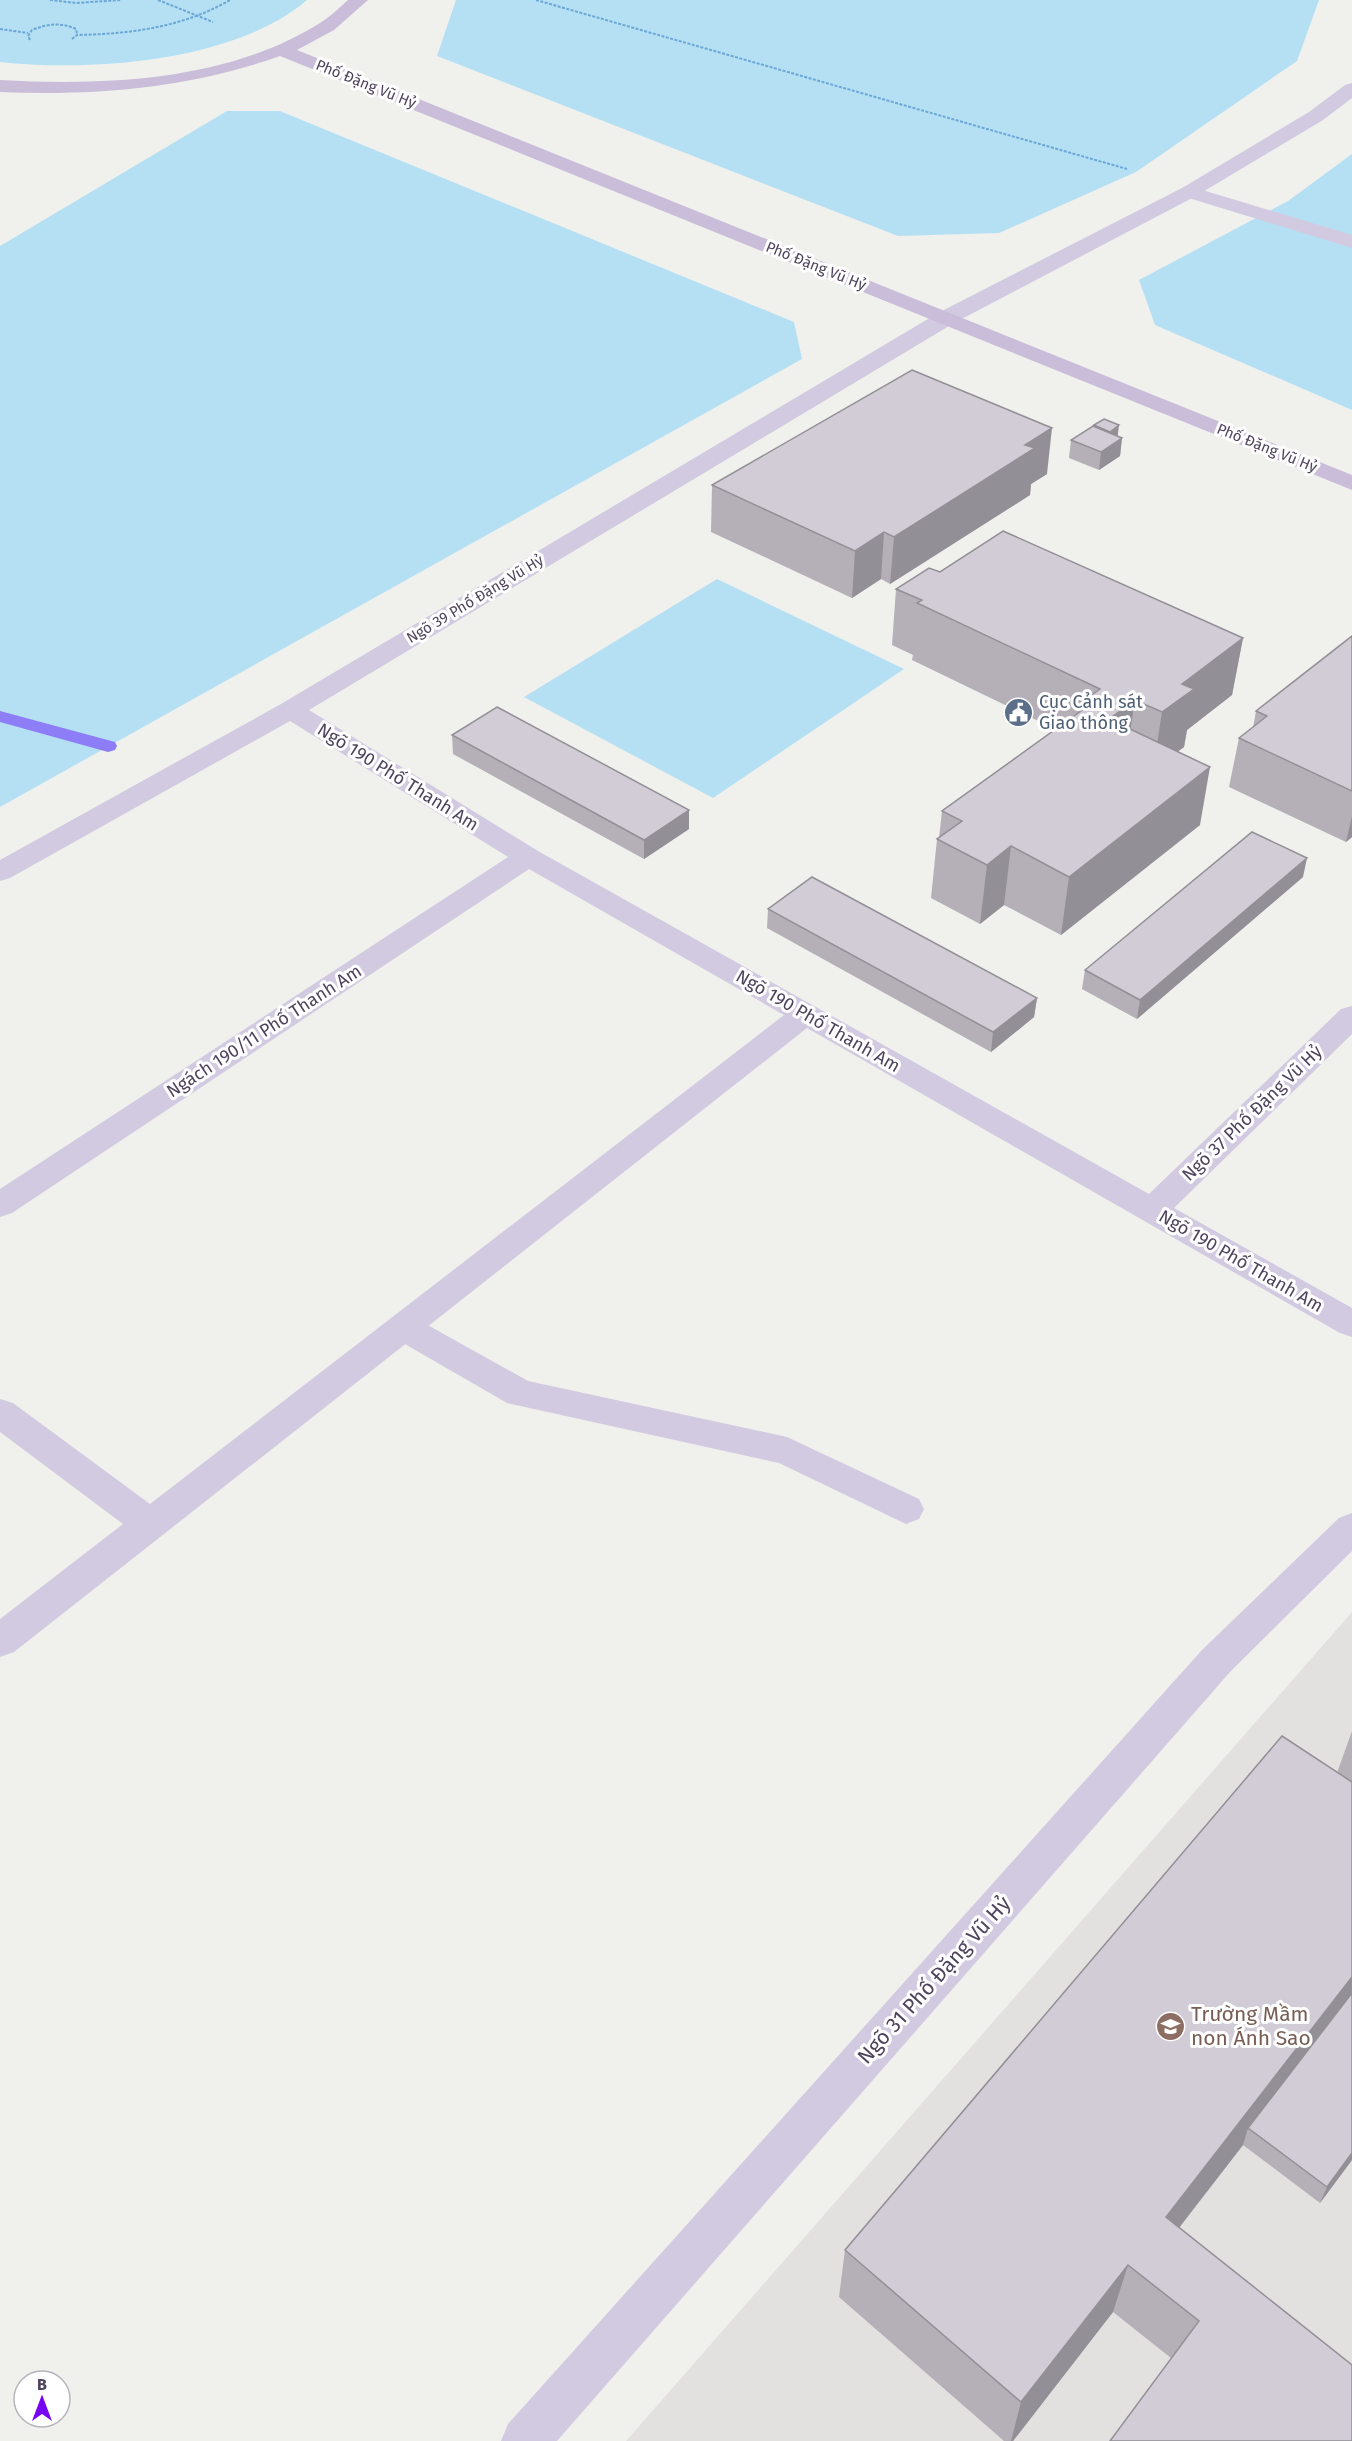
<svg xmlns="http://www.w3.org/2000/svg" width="1352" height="2441" viewBox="0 0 1352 2441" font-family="'Fira Sans',sans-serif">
  <rect width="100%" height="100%" fill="#f0f0ed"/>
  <path fill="#e2e1df" d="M1352,1612V2441H626Z"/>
  <path fill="#b5e0f4" d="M0,0H307C235,62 92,72 0,62Z
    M456,0H1319L1297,61L1136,172L999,233L898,236L437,56Z
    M227,111H280L794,322L802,359L0,807V246Z
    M1352,154V410L1155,325L1139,280L1288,201Z
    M717,579L904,669L713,798L524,697Z"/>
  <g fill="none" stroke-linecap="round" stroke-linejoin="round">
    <path fill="#8d7df6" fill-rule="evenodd" d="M0,711L115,742L117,746L115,750L108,752L0,722Z"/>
    <path stroke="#6aa7d6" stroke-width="2" stroke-dasharray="3 1.5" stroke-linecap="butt" d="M50,0L76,3L121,0
      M158,0L213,22
      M536,0L1127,169
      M0,29L28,33
      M72,39L77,35C131,34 183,27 230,0
      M30,40L28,36L32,30C47,24 61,22 76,29L77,35"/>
    <path fill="#d2cae0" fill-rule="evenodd" d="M1189,186L1352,235V248L1182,196L1179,192L1182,188Z
      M403,1314L415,1318L528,1381L787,1437L919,1499L924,1509L919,1519L906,1524L779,1463L507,1403L391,1336L386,1327L391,1318Z"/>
    <path fill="#d2cae0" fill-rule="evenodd" d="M1352,83V98L1323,120L1196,196L954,323L309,710L538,851L1149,1194L1341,1009L1352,1006V1034L1174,1208L1352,1308V1337L1340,1333L807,1028L14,1652L0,1657V1619L123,1524L0,1432V1399L13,1403L150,1504L784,1015L529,869L12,1213L0,1217V1189L508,857L290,721L10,878L0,881V860L281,704L938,313L1182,188L1309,112L1345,85Z
      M1352,1513V1551L1230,1672L557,2441H501L508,2424L1202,1650L1339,1518Z"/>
    <path fill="#cabdd9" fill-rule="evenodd" d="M348,0H368L334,30L297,50L1352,475V490L280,56C190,88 96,96 0,92V80C106,86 228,81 320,23C330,17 339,8 348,0Z"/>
  </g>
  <path fill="#b5afb8" d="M1104,419L1118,436L1122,438L1120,456L1099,470L1069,458L1071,440L1094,427V425Z
    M1047,474L1031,484L1030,495L890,584L881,579L852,598L711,532L712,485Z
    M940,572L1243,638L1232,695L1187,730L1184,747L1178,751L1200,825L1061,935L1004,905L980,924L931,898L937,839L939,838L942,811L1055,729L912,660L913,655L892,645L896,589Z
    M1352,636V837L1346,842L1229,787L1239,738L1253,728L1256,711Z
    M452,735L689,810V829L644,859L453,754Z
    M1303,877L1137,1019L1082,989L1085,970Z
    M768,909L1037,998L1034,1017L991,1052L767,928Z
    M1352,1731V2160L1320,2203L1243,2145L1179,2228L1352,2365L1171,2358L1113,2312L1013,2441H1004L839,2297L845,2250L1337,1773Z"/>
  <path fill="#938f96" d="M1119,425L1117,442L1122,438L1120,456L1099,470L1101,452L1108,448L1110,432Z
    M1052,428L1047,474L1031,484L1030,495L890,584L894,537L1025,445Z
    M884,532L881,579L852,598L855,551Z
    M1243,638L1232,695L1187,730L1184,747L1153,770L1162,712L1182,684Z
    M1135,700L1126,757L1109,719Z
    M1210,767L1200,825L1061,935L1069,877Z
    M689,810V829L644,859V840Z
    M1352,816V837L1346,842Z
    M1011,846L1004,905L980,924L987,865Z
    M1307,858L1303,877L1137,1019L1140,1000Z
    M1037,998L1034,1017L991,1052L993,1032Z
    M1352,1977V2002L1248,2128L1243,2145L1150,2265L1166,2217Z
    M1352,2153V2160L1320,2203L1327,2187Z
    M1128,2265L1113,2312L1013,2441H1011L1021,2402Z"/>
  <path fill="#d2ccd6" stroke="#938f96" stroke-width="1.5" d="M912,370L1052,428L1025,445L1035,448L894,537L884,532L855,551L712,485Z
    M1104,419L1119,425L1110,432L1094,425Z
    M1093,426L1122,438L1101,452L1071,440Z
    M1003,531L1243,638L1182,684L1194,689L1162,712L1135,700L1109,719L1210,767L1069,877L1011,846L987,865L937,839L962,821L942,811L1085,708L1079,704L1100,689L917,603L922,600L896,589L929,568L940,572Z
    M1352,636V791L1239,738L1267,716L1256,711Z
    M497,707L689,810L644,840L452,735Z
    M1252,832L1307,858L1140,1000L1085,970Z
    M812,877L1037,998L993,1032L768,909Z
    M1282,1736L1352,1782V1977L1166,2217L1352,2365V2441H1110L1199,2321L1128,2265L1021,2402L845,2250Z
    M1352,1993V2153L1327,2187L1248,2128Z"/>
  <defs>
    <symbol id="civic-disc" viewBox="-11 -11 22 22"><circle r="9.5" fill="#5c6f8a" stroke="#fff"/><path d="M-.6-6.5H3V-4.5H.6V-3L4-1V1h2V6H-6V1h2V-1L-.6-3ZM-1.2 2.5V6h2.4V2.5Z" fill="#fff"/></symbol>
    <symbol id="school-disc" viewBox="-11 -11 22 22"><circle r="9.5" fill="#8d6e63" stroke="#fff"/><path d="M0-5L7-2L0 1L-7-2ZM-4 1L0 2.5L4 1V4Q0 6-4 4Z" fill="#fff"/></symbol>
  </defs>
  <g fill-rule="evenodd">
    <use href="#civic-disc" x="1002" y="696" width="33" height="33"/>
    <use href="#school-disc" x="1154" y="2010" width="33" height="33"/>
  </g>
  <g text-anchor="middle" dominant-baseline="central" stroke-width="6" stroke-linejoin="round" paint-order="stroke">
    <g font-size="15" fill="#4e435d" stroke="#fff">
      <text transform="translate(366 84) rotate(22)">Phố Đặng Vũ Hỷ</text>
      <text transform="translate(816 266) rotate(22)">Phố Đặng Vũ Hỷ</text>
      <text transform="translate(1267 448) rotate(22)">Phố Đặng Vũ Hỷ</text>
      <text transform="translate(475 599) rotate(-31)">Ngõ 39 Phố Đặng Vũ Hỷ</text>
    </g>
    <g font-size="18" fill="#4e5e75" stroke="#fff" text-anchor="start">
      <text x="1039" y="702">Cục Cảnh sát<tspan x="1039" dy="21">Giao thông</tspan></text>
    </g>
    <g font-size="18" fill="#4e435d" stroke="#fff">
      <text transform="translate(398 777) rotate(32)">Ngõ 190 Phố Thanh Am</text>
      <text transform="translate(818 1021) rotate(30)">Ngõ 190 Phố Thanh Am</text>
      <text transform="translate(264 1031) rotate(-33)">Ngách 190/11 Phố Thanh Am</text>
      <text transform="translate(1252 1113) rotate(-44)">Ngõ 37 Phố Đặng Vũ Hỷ</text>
      <text transform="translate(1241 1261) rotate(30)">Ngõ 190 Phố Thanh Am</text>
    </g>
    <g font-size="21" fill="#4e435d" stroke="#fff">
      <text transform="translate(934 1980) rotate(-48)">Ngõ 31 Phố Đặng Vũ Hỷ</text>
    </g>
    <g font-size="21" fill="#785e54" stroke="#fff" text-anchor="start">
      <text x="1191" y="2014">Trường Mầm<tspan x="1191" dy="24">non Ánh Sao</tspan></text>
    </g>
  </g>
  <g transform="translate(42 2399)"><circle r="28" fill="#ffffff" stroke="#b8b4be" stroke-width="1.5"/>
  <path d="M0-4.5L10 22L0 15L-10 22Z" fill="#7904f4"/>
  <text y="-9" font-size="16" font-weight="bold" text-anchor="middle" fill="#4e435d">B</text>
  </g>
</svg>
